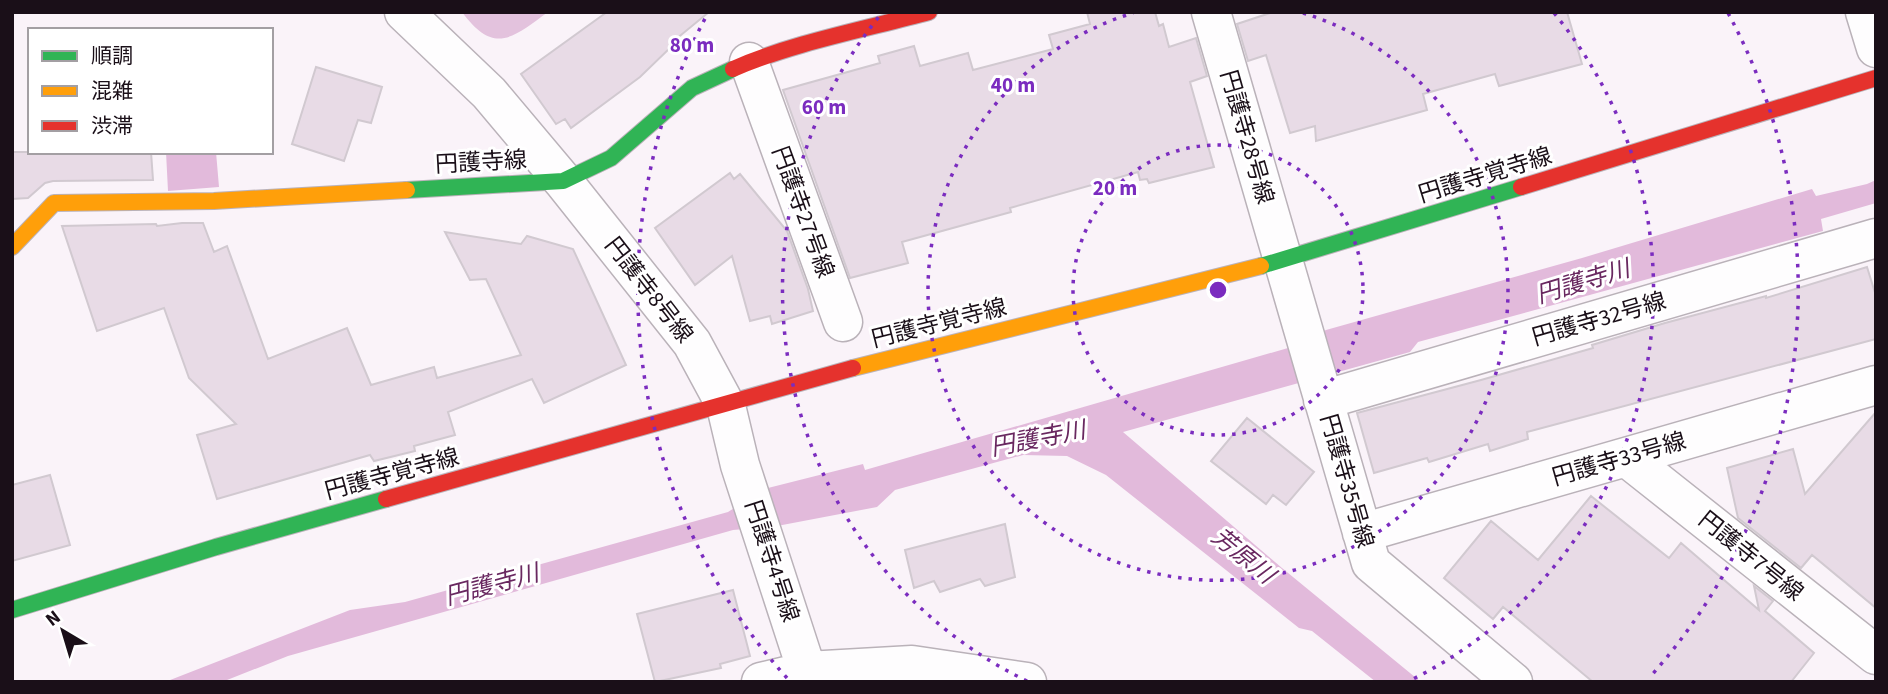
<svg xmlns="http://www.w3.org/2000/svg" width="1888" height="694" viewBox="0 0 1888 694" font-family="'Source Sans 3','Noto Sans JP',sans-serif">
  <rect width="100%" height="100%" fill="#faf3f9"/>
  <path fill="#e3c2dd" d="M462,12H548C511,39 494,55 462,12Z"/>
  <path fill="#e2badb" d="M166,152H216L219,187L168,191Z
    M1876,180V203L1821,219L1823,231L1418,342L1410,352L1123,432L1282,568L1421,682H1376L1312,631L1299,628L1106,475L1067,456L1023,455L895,490L877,507L777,526L733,530L288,656L222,682H165L350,610L405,602L728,512L764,489L863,464L865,470L1288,348L1326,330L1582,258L1812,189L1816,196L1867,184Z"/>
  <path fill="#e8dbe6" stroke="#d1c9d0" stroke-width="2" d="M607,12H709L670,44L672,46L640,77L571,128L565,119L556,124L521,74Z
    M1087,12H1155L1159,26L1163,24L1169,47L1196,38L1207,76L1190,82L1214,167L1149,183L1147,179L1140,180L1138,172L1010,208L1011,212L902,242L908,263L850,278L783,90L880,63L878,56L914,46L920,66L968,53L973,70L1053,49L1049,35L1090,24Z
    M1273,12H1567L1582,64L1499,86L1495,74L1423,94L1427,110L1316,141L1315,126L1290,133L1266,55L1248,61L1237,24Z
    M316,67L382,87L371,123L358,120L344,161L292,144Z
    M12,152H151L153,180L53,181L45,183L28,198L12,199Z
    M730,173L734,179L740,174L787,231L808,289L813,311L772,324L770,316L750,321L732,256L695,285L655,228Z
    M182,223H203L214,252L227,246L268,359L347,328L371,385L434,367L437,378L521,355L486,279L470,280L445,232L521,244L527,236L573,249L626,365L544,403L532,379L448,412L455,435L414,446L415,451L374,461L370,455L217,499L197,435L236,424L189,378L164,308L97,331L62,226L156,224L157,226Z
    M1867,267L1876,296V339L1527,432L1528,439L1490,451L1488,444L1429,462L1427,458L1374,473L1357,413L1481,380L1593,348L1592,345L1665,323L1766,296V298Z
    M1876,412V608L1812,555L1801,568L1738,518L1727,468L1793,449L1805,494Z
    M1247,418L1314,472L1286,505L1273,495L1266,504L1211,461Z
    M50,475L70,545L12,561V485Z
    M1591,496L1669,558L1681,543L1759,610L1754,586L1773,601L1765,611L1814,653L1791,682H1593L1503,607L1493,619L1444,578L1491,521L1538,560Z
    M1005,524L1015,577L985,586L980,579L940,592L934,581L914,588L905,550Z
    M733,590L750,656L720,664L721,668L655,682L637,614Z"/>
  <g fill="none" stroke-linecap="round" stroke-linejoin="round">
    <defs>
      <path id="street" d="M404,12L489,93L563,181L692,343L726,406L740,465L807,671L761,682
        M1211,12L1371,563L1513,682
        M1865,12L1876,48
        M749,62L843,322
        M1323,400L1876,238
        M1626,457L1876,655
        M1362,533L1876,385
        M807,671L912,665L1027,682"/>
      <path id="fast" d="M407,190L563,181L611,158L692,88L733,69
        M1261,266L1521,187
        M12,610L216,547L386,499"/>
      <path id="slow" d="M12,247L54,203L214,201L407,190
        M853,368L1261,266"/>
      <path id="jam" d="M733,69C792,43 866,29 929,12
        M1521,187L1876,78
        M386,499L853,368"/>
    </defs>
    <use href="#street" stroke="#bab2b9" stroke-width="41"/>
    <use href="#fast" stroke="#bab2b9" stroke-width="18"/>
    <use href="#slow" stroke="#bab2b9" stroke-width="18"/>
    <use href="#jam" stroke="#bab2b9" stroke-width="18"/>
    <use href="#street" stroke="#fefdfe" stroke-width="38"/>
    <use href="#fast" stroke="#30b455" stroke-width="16"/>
    <use href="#slow" stroke="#ff9f0a" stroke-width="16"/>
    <use href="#jam" stroke="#e5322d" stroke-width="16"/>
  </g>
  <g fill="none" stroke="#7b2cbf" stroke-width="3.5" stroke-dasharray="3.5 7">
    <circle cx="1218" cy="290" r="145"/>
    <path d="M1303 13A290 290 0 1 1 1133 13"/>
    <path d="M1027 681A435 435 0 0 1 882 13M1554 13A435 435 0 0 1 1409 681"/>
    <path d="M787 678A580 580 0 0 1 708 13M1728 13A580 580 0 0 1 1649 678"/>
  </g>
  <g text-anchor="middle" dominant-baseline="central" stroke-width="6" stroke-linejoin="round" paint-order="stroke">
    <g font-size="23" fill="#1a0f18" stroke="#fff">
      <text transform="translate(1247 137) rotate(74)">円護寺28号線</text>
      <text transform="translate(481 162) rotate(-3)">円護寺線</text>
      <text transform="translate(1485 175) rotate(-17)">円護寺覚寺線</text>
      <text transform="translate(803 212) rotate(70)">円護寺27号線</text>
      <text transform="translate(649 290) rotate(52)">円護寺8号線</text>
      <text transform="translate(1599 319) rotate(-16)">円護寺32号線</text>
      <text transform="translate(939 323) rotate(-14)">円護寺覚寺線</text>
      <text transform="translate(1619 459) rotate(-16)">円護寺33号線</text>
      <text transform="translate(392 474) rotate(-15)">円護寺覚寺線</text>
      <text transform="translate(1347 481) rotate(74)">円護寺35号線</text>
      <text transform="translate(1751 556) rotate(39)">円護寺7号線</text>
      <text transform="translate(772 561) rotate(72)">円護寺4号線</text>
    </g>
    <g font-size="24" font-style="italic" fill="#692860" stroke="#fff">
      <text transform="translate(1583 282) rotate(-17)">円護寺川</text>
      <text transform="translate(1038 439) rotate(-11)">円護寺川</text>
      <text transform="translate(1243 556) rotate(39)">芳原川</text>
      <text transform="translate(492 585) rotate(-15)">円護寺川</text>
    </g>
  </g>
  <circle cx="1218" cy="290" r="10" fill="#7b2cbf" stroke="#fff" stroke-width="3.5"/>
  <g font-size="21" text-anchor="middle" font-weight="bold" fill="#7b2cbf" stroke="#fff" stroke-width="6" stroke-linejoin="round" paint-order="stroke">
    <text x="692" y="52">80 m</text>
    <text x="1013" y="92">40 m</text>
    <text x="824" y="114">60 m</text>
    <text x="1115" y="195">20 m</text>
  </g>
  <rect width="1888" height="694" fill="none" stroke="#1a0f18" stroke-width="28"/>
  <rect x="28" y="28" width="245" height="126" fill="#ffffff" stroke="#a39fa3" stroke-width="2"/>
  <rect x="42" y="51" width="35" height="10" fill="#30b455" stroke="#a39fa3" stroke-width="2"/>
  <text x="91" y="63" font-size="21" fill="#1a0f18">順調</text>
  <rect x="42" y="86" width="35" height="10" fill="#ff9f0a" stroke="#a39fa3" stroke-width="2"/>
  <text x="91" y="98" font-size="21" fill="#1a0f18">混雑</text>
  <rect x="42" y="121" width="35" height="10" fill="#e5322d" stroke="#a39fa3" stroke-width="2"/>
  <text x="91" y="133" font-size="21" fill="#1a0f18">渋滞</text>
  <g transform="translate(63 631) rotate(322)" stroke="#ffffff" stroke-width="5" paint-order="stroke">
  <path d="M0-5L12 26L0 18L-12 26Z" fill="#1a0f18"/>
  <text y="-10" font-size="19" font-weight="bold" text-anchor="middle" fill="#1a0f18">N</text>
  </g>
</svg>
